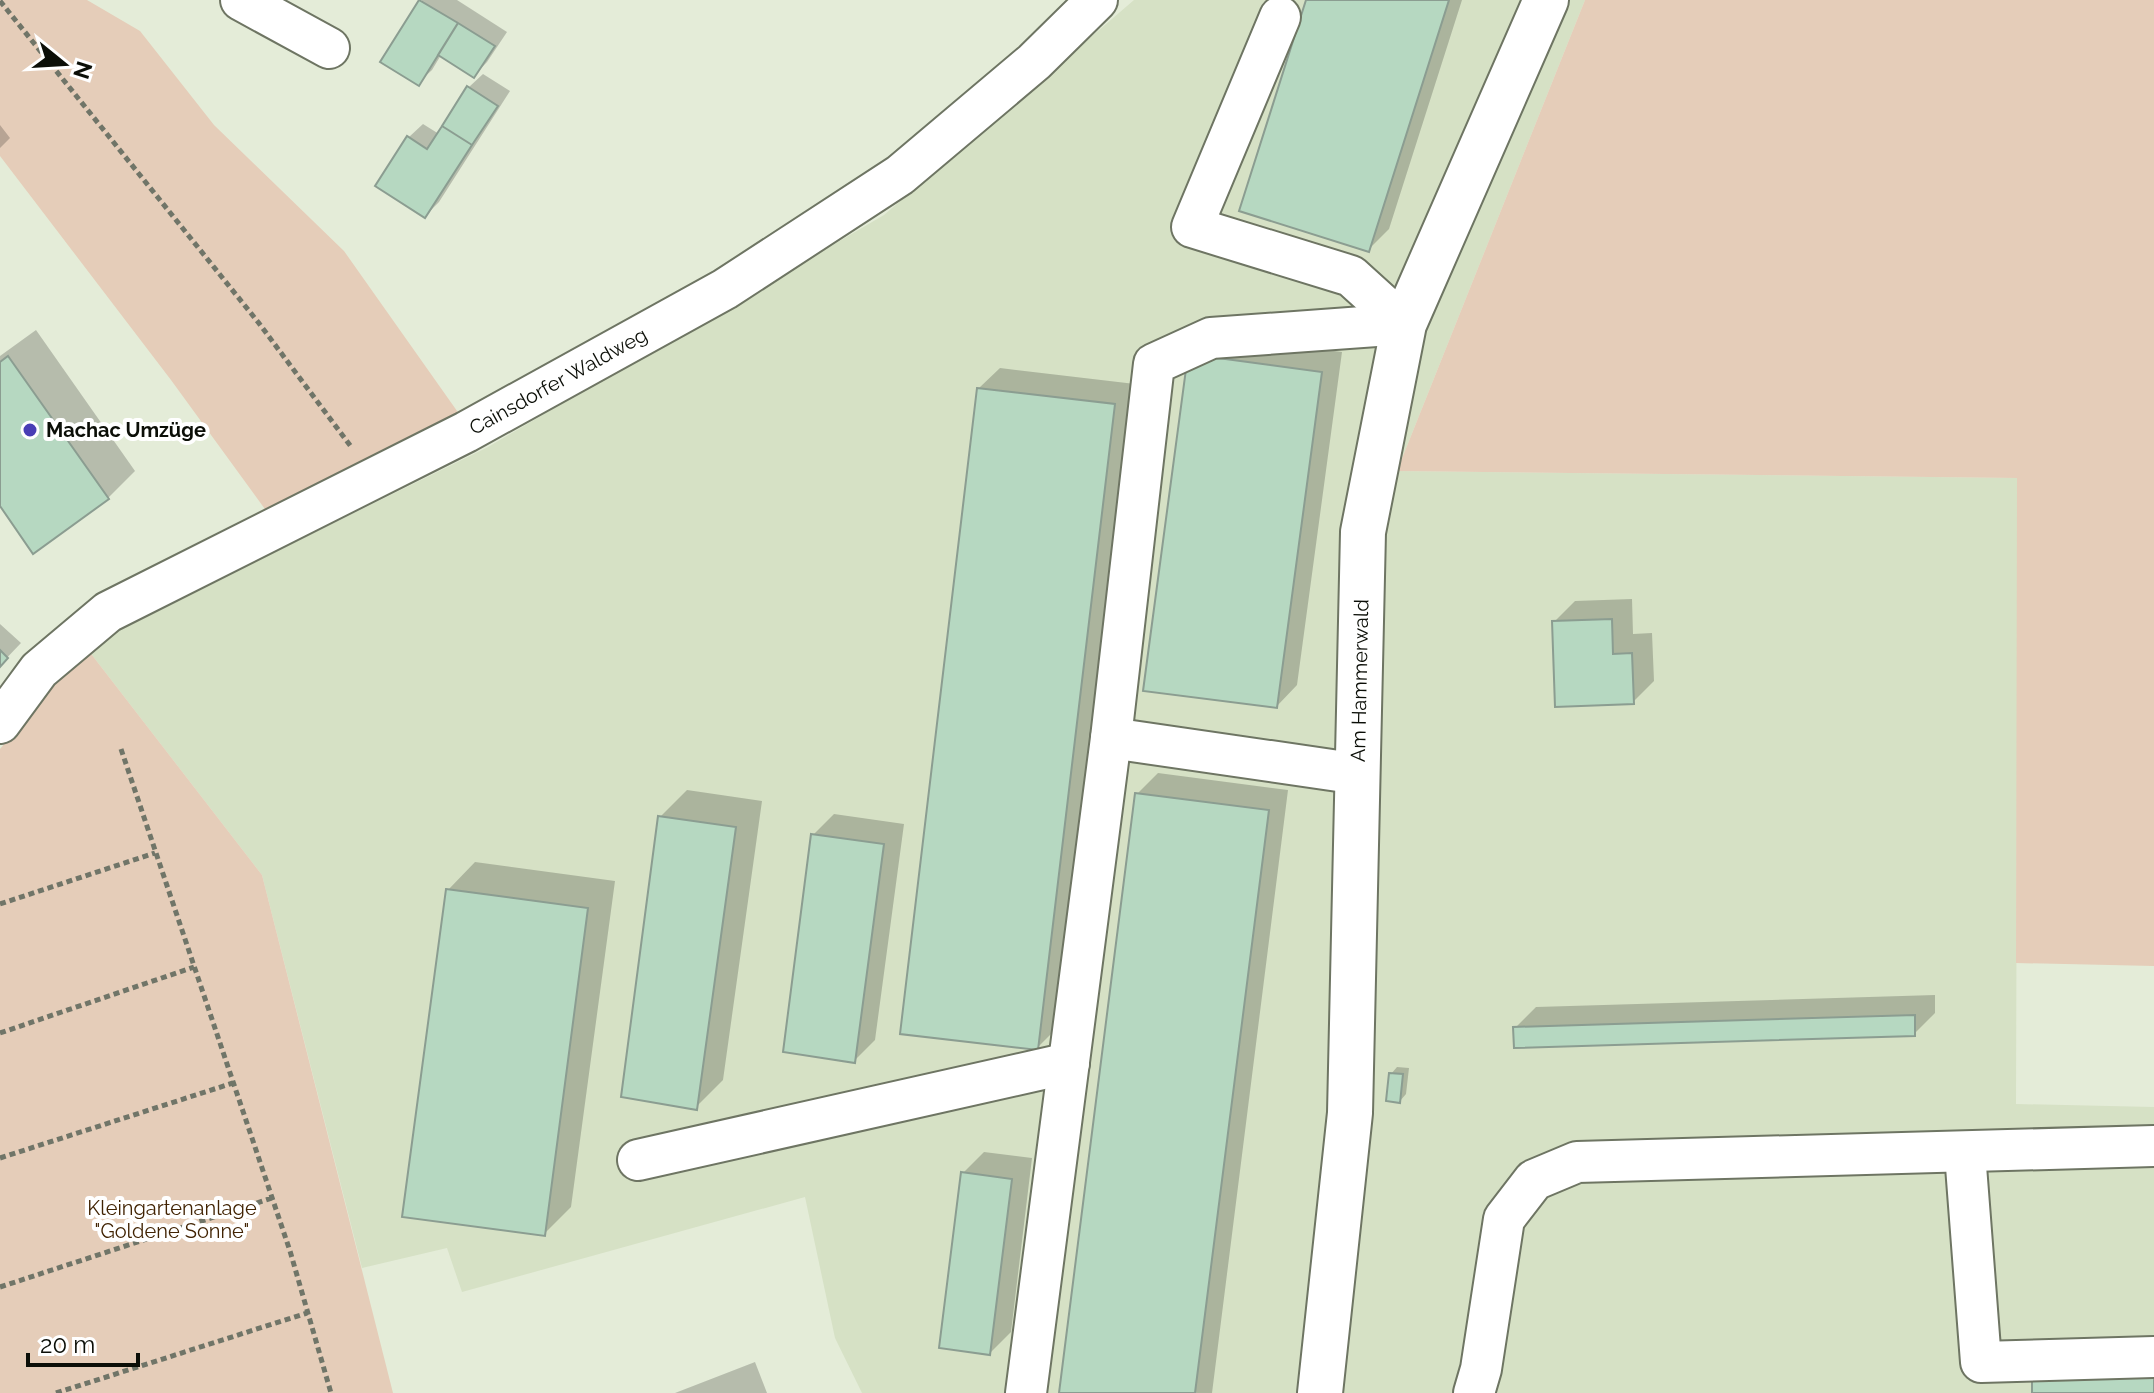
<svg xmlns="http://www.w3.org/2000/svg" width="2154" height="1393" viewBox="0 0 2154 1393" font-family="Raleway,sans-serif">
  <rect width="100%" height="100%" fill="#e4ecd8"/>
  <path fill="#d6e1c5" d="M1134,0H1585L1397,471L2018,478L2016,1104L2154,1107V1393H862L835,1338L805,1197L462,1292L447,1248L362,1268L262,875L85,646L488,447L884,215Z"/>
  <path fill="#e5cdb9" d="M0,0H87L140,31L214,125L344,251L462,418L270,516L171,380L0,156Z
    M1585,0H2154V966L2016,963L2017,478L1397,471Z
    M85,646L262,875L393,1393H0V749Z"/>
  <path fill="#0003" d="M422,0H457L507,32L487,62L474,76L441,55L432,70L418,83L383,61Z
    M1309,0H1462L1389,229L1368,250Z
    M483,74L510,91L439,202L425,216L409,137L423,124L439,134L469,87Z
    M0,125L10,138L0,148Z
    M36,330L135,471L108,498L0,503V356Z
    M1210,334L1342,352L1297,685L1277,706Z
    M1000,368L1135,384L1058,1027L1037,1048L979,388Z
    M1632,599L1633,634L1652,633L1654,681L1633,702L1554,622L1575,601Z
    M0,624L21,643L0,665Z
    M1158,773L1288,790L1212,1393H1061L1137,794Z
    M687,790L762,801L723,1080L696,1107L660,817Z
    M834,814L904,824L875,1040L854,1061L813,835Z
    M475,862L615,881L571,1207L544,1234L448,890Z
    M1935,995V1013L1914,1034L1515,1028L1536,1007Z
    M1397,1067L1409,1068L1406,1094L1400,1101L1391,1074Z
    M984,1152L1032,1158L1011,1332L990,1353L963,1173Z
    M755,1362L767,1393H675Z"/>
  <path fill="#b6d8c1" stroke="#8b9d91" stroke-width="2" d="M419,0L458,23L419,86L380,62Z
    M1306,0H1449L1369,252L1239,211Z
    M458,23L495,46L474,78L438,55Z
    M467,86L498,106L472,145L442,126Z
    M442,126L472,145L425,218L375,186L407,136L427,149Z
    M1188,354L1322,372L1277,708L1143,691Z
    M8,356L109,499L33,554L0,506V362Z
    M977,388L1115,404L1038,1050L900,1034Z
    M1612,619L1613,654L1632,653L1634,704L1555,707L1552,621Z
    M0,650L8,658L0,667Z
    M1135,793L1269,810L1195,1393H1059Z
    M658,816L736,827L697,1110L621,1097Z
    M811,834L884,844L855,1063L783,1052Z
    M446,889L588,908L545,1236L402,1217Z
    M1915,1015V1036L1514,1048L1513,1027Z
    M1389,1073L1403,1074L1400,1103L1386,1101Z
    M961,1172L1012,1179L990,1355L939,1348Z
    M2154,1377V1393H2032V1379Z"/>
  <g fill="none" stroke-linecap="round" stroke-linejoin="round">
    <defs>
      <g id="minor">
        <path d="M241,0L329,48"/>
        <path d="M1280,17L1192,227L1351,276L1404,324"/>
        <path id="s1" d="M0,723L39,670L108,612L466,432L725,289L900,175L1034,62L1097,0"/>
        <path d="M1111,738L1359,774"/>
        <path d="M1965,1153L1981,1362L2154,1357"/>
        <path d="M638,1160L1069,1063"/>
        <path d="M1026,1393L1111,738L1154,364L1211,338L1404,324"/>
        <path d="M1474,1393L1481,1369L1504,1219L1534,1180L1577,1162L2154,1146"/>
      </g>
      <g id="major">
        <path id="s2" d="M1320,1393L1350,1113L1363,532L1404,324L1546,0"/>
      </g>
    </defs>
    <use href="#minor" stroke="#6e7563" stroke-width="44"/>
    <use href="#major" stroke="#6e7563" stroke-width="48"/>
    <path stroke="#707568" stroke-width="5" stroke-dasharray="6 4" stroke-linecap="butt" d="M0,1L258,322L352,448
      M121,749L290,1251L331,1393
      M0,904L155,853
      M0,1033L194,967
      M0,1158L233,1083
      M0,1287L272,1198
      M56,1393L307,1313"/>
    <use href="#minor" stroke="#fff" stroke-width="40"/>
    <use href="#major" stroke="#fff" stroke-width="44"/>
  </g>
  <circle fill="#493eb5" stroke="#fff" stroke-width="3" cx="30" cy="430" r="8"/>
  <g text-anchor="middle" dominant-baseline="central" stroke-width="8" stroke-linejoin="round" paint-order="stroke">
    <g font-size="20" fill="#0b0e07" stroke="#fff">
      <text stroke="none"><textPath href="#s1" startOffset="662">Cainsdorfer Waldweg</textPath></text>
      <text stroke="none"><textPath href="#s2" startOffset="714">Am Hammerwald</textPath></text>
    </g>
    <g font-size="20" font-weight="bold" fill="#0b0e07" stroke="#fff" text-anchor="start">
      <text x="46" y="430">Machac Umzüge</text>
    </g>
    <g font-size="20" fill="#412303" stroke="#fff">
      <text x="172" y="1208">Kleingartenanlage<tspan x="172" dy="23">"Goldene Sonne"</tspan></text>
    </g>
  </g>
  <g transform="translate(64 64) rotate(108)" stroke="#ffffff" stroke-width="6" paint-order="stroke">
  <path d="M0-6L14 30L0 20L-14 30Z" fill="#0b0e07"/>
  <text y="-12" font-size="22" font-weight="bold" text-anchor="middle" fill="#0b0e07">N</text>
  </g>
  <path d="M28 1353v12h110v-12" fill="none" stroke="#0b0e07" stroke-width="4"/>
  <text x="40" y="1353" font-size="24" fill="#0b0e07" stroke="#ffffff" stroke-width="6" paint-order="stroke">20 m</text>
</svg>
